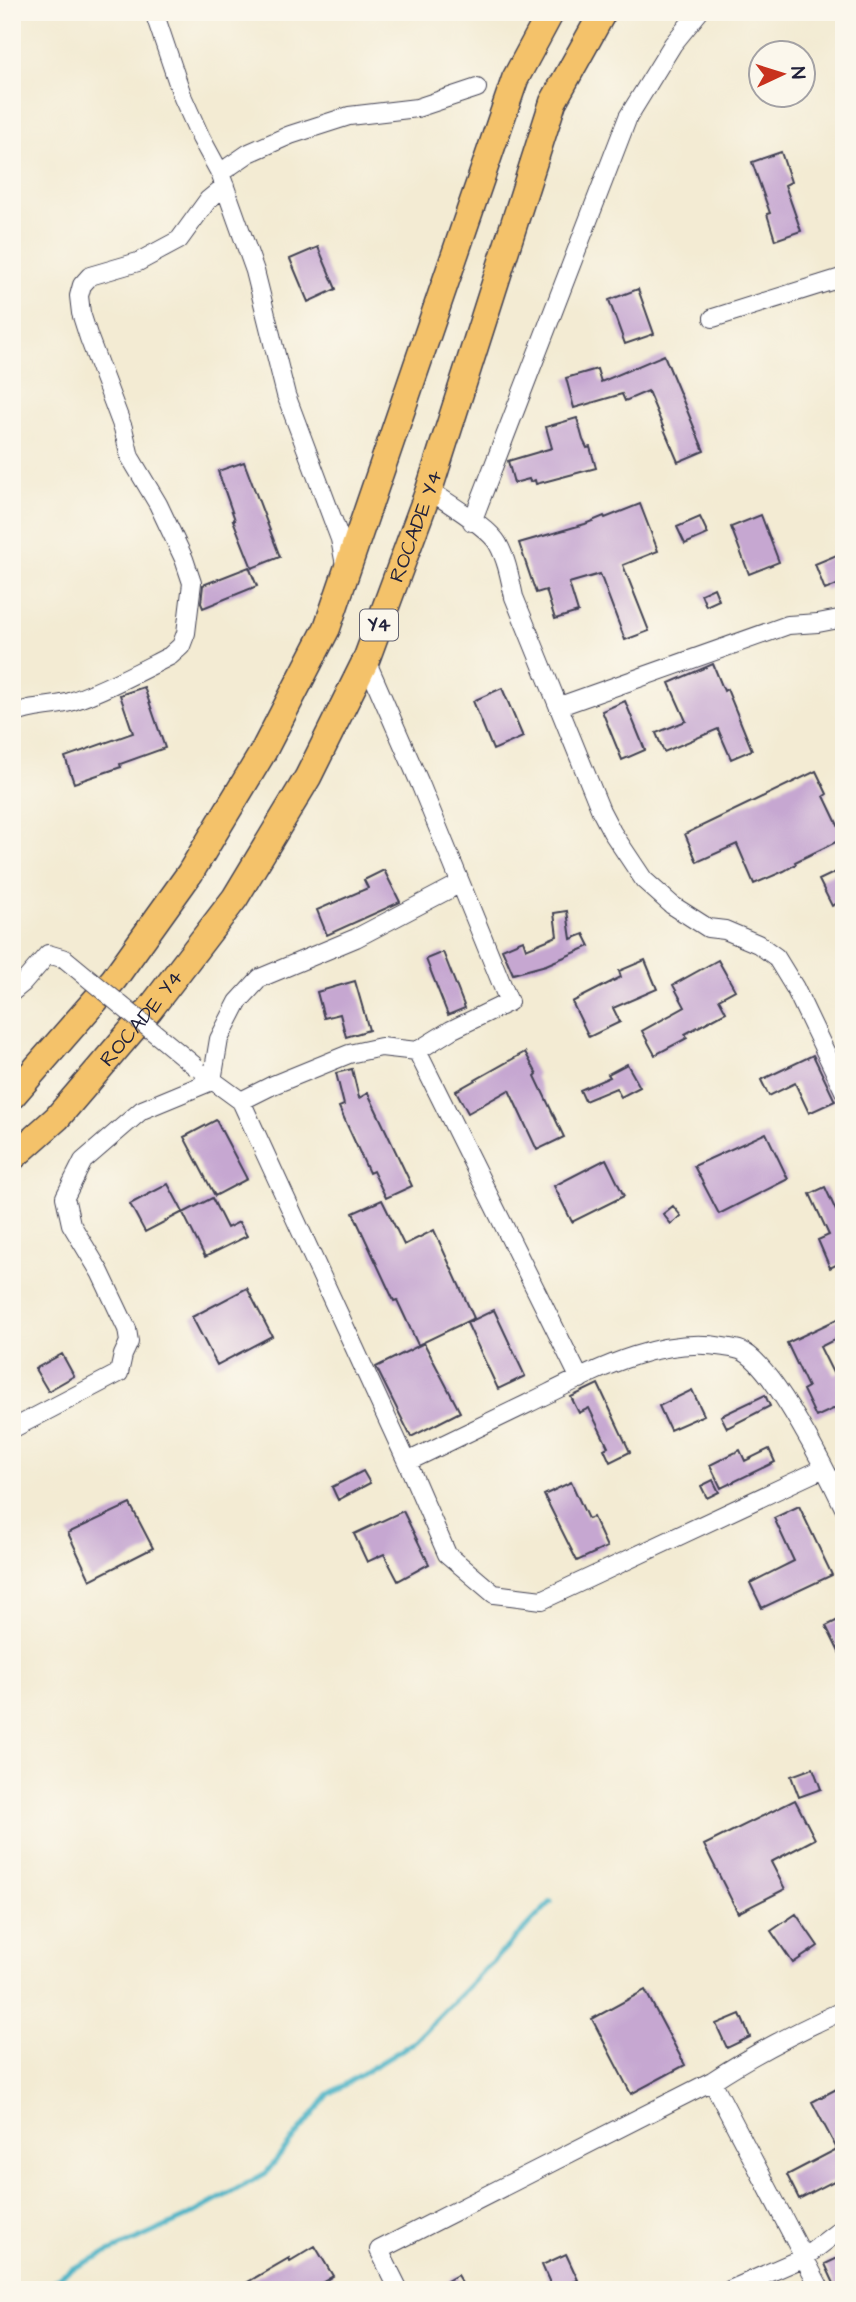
<svg xmlns="http://www.w3.org/2000/svg" width="856" height="2302" viewBox="0 0 856 2302" font-family="'Architects Daughter',sans-serif">
  <rect width="100%" height="100%" fill="#fbf7ec"/>
  <filter id="ink" filterUnits="userSpaceOnUse"><feTurbulence type="fractalNoise" baseFrequency=".0143" numOctaves="2"/><feDisplacementMap in="SourceGraphic" scale="14" xChannelSelector="R" yChannelSelector="G"/><feConvolveMatrix kernelMatrix="1 2 1 2 8 2 1 2 1" color-interpolation-filters="sRGB"/></filter>
  <filter id="wash" filterUnits="userSpaceOnUse"><feTurbulence type="fractalNoise" baseFrequency=".00686" numOctaves="4" result="noise"/><feDisplacementMap in="SourceGraphic" scale="28" xChannelSelector="R" yChannelSelector="G"/><feGaussianBlur stdDeviation="1.57" result="paint"/><feColorMatrix in="noise" values="0 0 0 0 0 0 0 0 0 0 0 0 0 0 0 0 0 1.4 0 .05"/><feComposite in="paint" operator="in"/></filter>
  <g filter="url(#wash)">
    <rect width="100%" height="100%" fill="#f3ebd3"/>
    <g fill="none" stroke-linecap="round" stroke-linejoin="round">
      <path stroke="#49b3c6" stroke-width="5" d="M40,2290L71,2269L185,2218L266,2173L329,2094L413,2043L551,1902"/>
    </g>
    <g id="blocks">
      <path fill="#c6a7d1" d="M781,152L791,182L785,185L801,231L775,240L767,214L770,213L752,162Z
        M318,247L336,289L308,302L290,259Z
        M638,289L654,334L625,344L609,300Z
        M664,355L704,451L678,462L648,391L625,401L622,394L574,408L566,378L597,369L601,382Z
        M577,418L583,440L587,448L590,447L596,468L536,484L535,480L530,482L529,479L514,483L508,461L552,448L546,427Z
        M244,462L280,557L252,568L233,520H235L218,471Z
        M640,504L658,551L623,565L649,631L625,640L600,574L569,583L578,612L555,619L546,590L536,593L519,543L585,524L604,516L605,518Z
        M761,515L779,562L749,574L731,527Z
        M700,517L708,534L685,544L677,527Z
        M844,552V582L825,590L815,564Z
        M249,567L257,586L203,608L201,603L203,585Z
        M714,588L719,600L706,606L701,594Z
        M713,664L724,691L727,689L752,750L731,759L718,729L664,752L656,733L686,721L669,683Z
        M144,687L165,748L120,764L121,767L74,783L65,757L133,733L120,695Z
        M502,688L523,737L493,750L473,701Z
        M625,701L645,750L622,760L602,711Z
        M816,771L827,794L824,796L844,838L795,862L796,864L784,871L754,884L737,844L697,862L685,834Z
        M844,868V900L832,906L819,880Z
        M384,870L400,902L327,935L317,910L368,888L364,880Z
        M567,911L571,939L584,934L590,946L546,965L513,974L502,949L523,940L526,949L557,936L554,913Z
        M443,952L465,1008L448,1015L426,959Z
        M645,960L657,989L613,1008L620,1022L589,1037L572,1002L621,977L619,971Z
        M718,960L735,990L719,999L726,1012L685,1034L687,1038L655,1055L642,1031L685,1007L673,985Z
        M355,981L369,1030L346,1037L340,1014L324,1018L317,992Z
        M525,1052L537,1074L535,1076L564,1137L537,1150L509,1090L468,1113L456,1091Z
        M813,1055L835,1101L809,1113L795,1083L769,1096L761,1080Z
        M627,1064L640,1087L621,1097L616,1088L585,1101L580,1090L610,1077L608,1074Z
        M352,1069L359,1098L368,1093L412,1186L386,1198L373,1171L369,1173L339,1107L344,1105L336,1073Z
        M216,1120L247,1179L215,1196L184,1137Z
        M766,1133L788,1179L719,1214L694,1166Z
        M606,1159L624,1196L572,1222L554,1186Z
        M168,1184L183,1212L145,1232L130,1204Z
        M825,1187L844,1228V1266L842,1262L830,1268L818,1240L829,1235L810,1194Z
        M212,1198L227,1228L239,1222L247,1236L205,1257L183,1213Z
        M382,1200L404,1245L434,1230L474,1318L418,1345L397,1300L394,1301L353,1213Z
        M673,1206L681,1216L671,1224L663,1214Z
        M247,1288L272,1336L217,1365L192,1317Z
        M494,1310L525,1376L498,1389L467,1323Z
        M844,1316V1335L820,1347L834,1375L844,1370V1404L816,1417L803,1390L808,1387L787,1343Z
        M424,1343L460,1412L411,1437L376,1367Z
        M62,1354L74,1376L48,1391L35,1369Z
        M598,1384L630,1452L610,1462L604,1449L608,1447L589,1408L579,1413L571,1397Z
        M692,1390L704,1415L670,1430L659,1406Z
        M765,1395L770,1406L727,1428L721,1416Z
        M769,1449L775,1462L721,1488L710,1465L740,1450L745,1461Z
        M363,1471L370,1483L338,1500L332,1487Z
        M713,1480L719,1492L707,1498L701,1486Z
        M571,1482L588,1519L593,1517L607,1547L577,1561L544,1495Z
        M130,1504L153,1548L90,1580L68,1533Z
        M799,1506L832,1575L762,1608L750,1583L794,1561L774,1518Z
        M403,1511L429,1564L398,1581L384,1554L367,1562L354,1534Z
        M844,1617V1662L826,1626Z
        M813,1768L821,1789L799,1797L791,1776Z
        M795,1800L815,1839L771,1862L785,1889L738,1913L704,1845Z
        M796,1914L818,1946L793,1963L771,1931Z
        M645,1990L685,2065L631,2094L592,2019Z
        M740,2014L750,2037L727,2048L716,2024Z
        M844,2085V2176L799,2199L787,2175L837,2149L812,2102Z
        M315,2246L333,2276L310,2290H234L289,2258L290,2261Z
        M566,2254L578,2280L553,2290L542,2265Z
        M844,2255V2290H837L825,2264Z
        M457,2275L466,2290H432Z"/>
    </g>
  </g>
  <g filter="url(#ink)">
    <use href="#blocks" fill-opacity="0" stroke="#414052" stroke-width="2"/>
    <g fill="none" stroke-linecap="round" stroke-linejoin="round">
      <defs>
        <path id="minor" d="M154,12L183,98L201,138L220,173L255,271L286,395L340,539L346,570
          M220,173L249,153L290,135L349,116L417,108L477,88
          M713,318L844,277
          M429,490C446,502 489,527 498,544C507,560 510,579 514,597L601,811L612,832L644,880L672,905L708,928L725,930L758,944L776,957L795,988L844,1091
          M472,522L628,117L673,44L699,12
          M560,706L788,625L818,623L844,618
          M12,715C31,705 51,708 70,702C105,690 138,672 170,656L181,646L186,633L192,583L184,559L158,504L130,457L123,428L89,338L81,313L79,296L82,285L90,276L138,262L179,240L208,200L225,186
          M12,992L23,983L48,954L65,959
          M417,1051L580,1379
          M204,1074L241,1101L273,1085L349,1054L381,1047L417,1051L451,1030L509,1002L421,786L366,660
          M241,1101L407,1462C447,1443 487,1423 527,1404C587,1375 655,1335 724,1347C730,1348 739,1349 744,1352C776,1370 827,1472 844,1508
          M12,1429L119,1373L123,1355L129,1342L127,1329L100,1272L71,1224L65,1197L83,1161L142,1110L212,1081L219,1039L238,1002L260,978L356,938L459,884
          M407,1462L447,1554L494,1594L542,1600L824,1468
          M712,2081L821,2290
          M399,2290L379,2250L712,2081C754,2053 798,2031 844,2010
          M730,2290L805,2257L844,2227"/>
        <g id="highway">
          <path d="M12,1096L114,979L190,873L263,752L327,628L515,79L551,12"/>
          <path id="s1" d="M12,1158L57,1118L150,1009L235,898L308,777L366,660L429,490L553,102L603,12"/>
        </g>
      </defs>
      <use href="#minor" stroke="#414052" stroke-width="20"/>
      <use href="#highway" stroke="#414052" stroke-width="29"/>
      <use href="#minor" stroke="#fff" stroke-width="18"/>
      <use href="#highway" stroke="#f4c26a" stroke-width="26"/>
      <defs>
        <path id="minor-bridge" d="M65,959L196,1067"/>
      </defs>
      <use href="#minor-bridge" stroke="#414052" stroke-width="20" stroke-linecap="butt"/>
      <use href="#minor-bridge" stroke="#fff" stroke-width="18"/>
    </g>
  </g>
  <g text-anchor="middle" dominant-baseline="central" stroke-width="5" stroke-linejoin="round" paint-order="stroke">
    <rect fill="#fbf7ec" stroke="#636270" stroke-width="2" x="360" y="609.5" width="38" height="31" rx="5"/>
    <g font-size="19" font-weight="bold" fill="#22223b">
      <text x="379" y="625">Y4</text>
    </g>
    <g font-size="21" fill="#22223b" stroke="#fbf7ec">
      <text stroke="none"><textPath href="#s1" startOffset="758">ROCADE Y4</textPath></text>
      <text stroke="none"><textPath href="#s1" startOffset="191">ROCADE Y4</textPath></text>
    </g>
  </g>
  <rect width="856" height="2302" fill="none" stroke="#fbf7ec" stroke-width="42"/>
  <g transform="translate(782 74) rotate(86)"><circle r="33" fill="#fbf7ec" stroke="#a4a2a5" stroke-width="2"/>
  <path d="M0-5L12 26L0 18L-12 26Z" fill="#c8321e"/>
  <text y="-10" font-size="19" font-weight="bold" text-anchor="middle" fill="#22223b">N</text>
  </g>
</svg>
